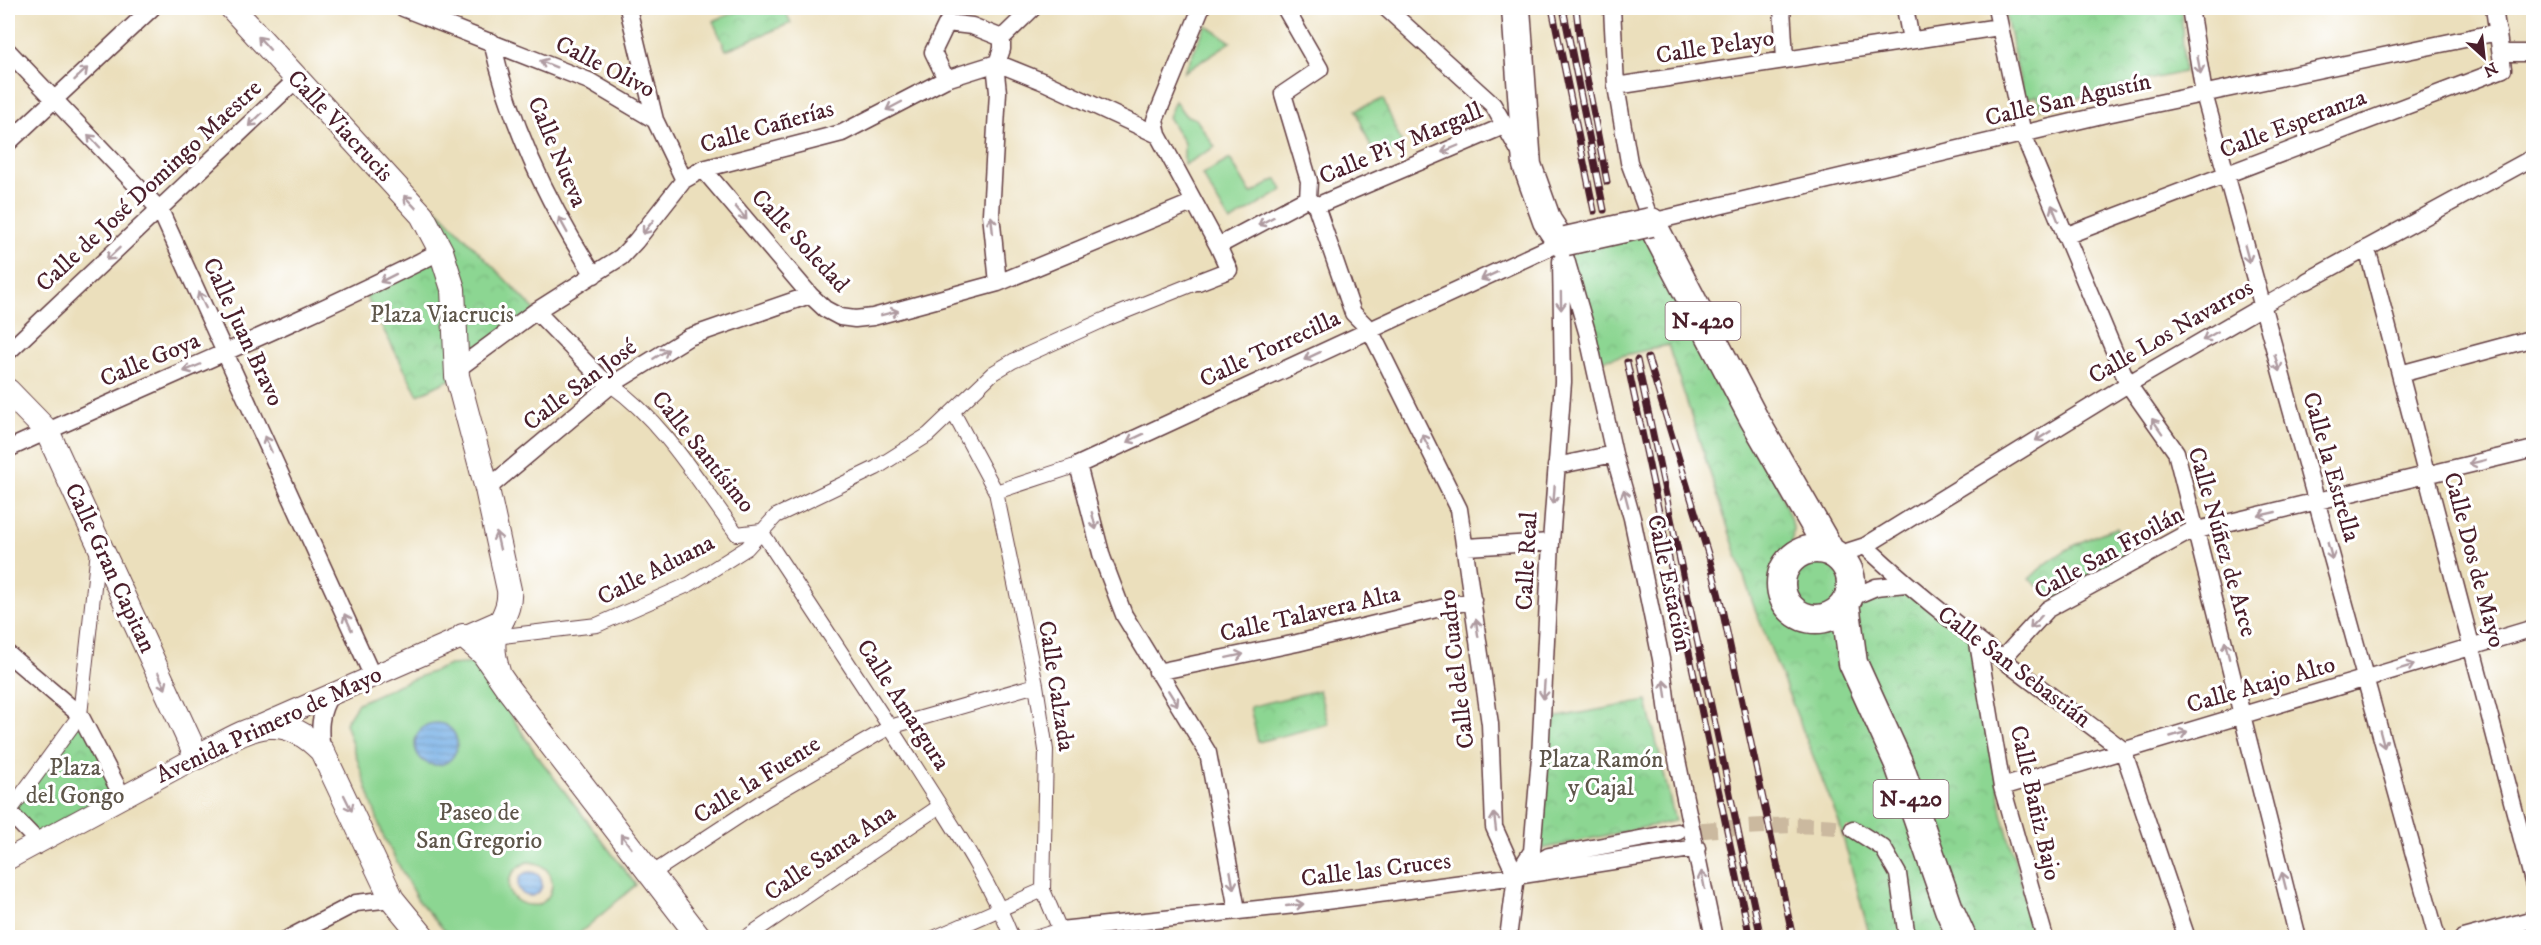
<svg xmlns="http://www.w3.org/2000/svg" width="2541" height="945" viewBox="0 0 2541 945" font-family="'IM FELL DW Pica',serif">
  <defs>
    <pattern id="park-crowns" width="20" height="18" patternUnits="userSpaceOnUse" patternTransform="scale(1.5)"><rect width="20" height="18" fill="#8cd692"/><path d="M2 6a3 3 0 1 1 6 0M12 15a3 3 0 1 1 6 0" fill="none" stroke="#7ab77e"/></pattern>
    <pattern id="water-rules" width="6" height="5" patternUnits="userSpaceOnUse" patternTransform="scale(1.5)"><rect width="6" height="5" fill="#75afe6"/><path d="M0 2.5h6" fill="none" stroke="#628ebb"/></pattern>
  </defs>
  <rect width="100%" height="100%" fill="#fff"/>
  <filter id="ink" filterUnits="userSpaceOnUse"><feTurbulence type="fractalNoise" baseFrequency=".0167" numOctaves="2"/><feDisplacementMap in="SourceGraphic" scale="12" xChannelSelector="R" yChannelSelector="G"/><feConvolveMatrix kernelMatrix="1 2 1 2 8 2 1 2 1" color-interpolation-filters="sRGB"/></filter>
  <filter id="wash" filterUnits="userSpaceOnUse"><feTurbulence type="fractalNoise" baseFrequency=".008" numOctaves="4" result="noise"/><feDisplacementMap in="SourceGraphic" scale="24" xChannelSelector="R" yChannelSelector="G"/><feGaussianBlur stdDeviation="1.35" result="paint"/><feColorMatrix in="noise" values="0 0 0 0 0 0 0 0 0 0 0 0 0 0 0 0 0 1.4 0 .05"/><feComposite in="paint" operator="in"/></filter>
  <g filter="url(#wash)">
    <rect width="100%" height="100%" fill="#ebdfbc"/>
    <path fill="url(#park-crowns)" stroke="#6b7a5e" stroke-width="1.5" d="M746,8H784L791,23L726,50L713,21Z
      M2004,8H2181L2184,72L2120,86L2040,109L2037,96L2024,99Z
      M1383,99L1403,146L1375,158L1356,110Z
      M438,210L536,311L457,376L418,395L363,291L440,251L424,218Z
      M1651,222L1754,419L1793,526L1791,559C1809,549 1822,545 1839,559C1844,563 1848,567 1850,574C1852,581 1849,591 1848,598L1906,584L1978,643L2002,813L2036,937H1870L1839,822L1753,604L1668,345L1594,362L1561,242Z
      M2117,528L2130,564L2058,603L2029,579C2053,555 2085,537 2117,528Z
      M1319,690L1328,724L1258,742L1250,707Z
      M1647,701L1675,821L1532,851L1542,720Z
      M80,715L122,796L38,842L9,812Z"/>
    <path fill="#8cd692" stroke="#6b7a5e" stroke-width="1.5" fill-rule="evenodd" d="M1206,25L1231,42L1184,72Z
      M1175,101L1185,115L1196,119L1215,147L1184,165V143L1168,117Z
      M1230,159L1251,194L1277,179L1283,190L1230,222L1202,175Z
      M477,663L536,754L636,885L575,937H450L417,899L383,836L345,723L358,703L400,684L450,665ZM527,862C554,862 561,892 539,905C506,909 497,876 527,862Z"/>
    <path fill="url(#water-rules)" stroke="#606788" stroke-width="1.5" d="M415 744a21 21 0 1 1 42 0a21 21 0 1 1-42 0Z
      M518 884a12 12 0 1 1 24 0a12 12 0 1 1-24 0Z"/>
  </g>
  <g filter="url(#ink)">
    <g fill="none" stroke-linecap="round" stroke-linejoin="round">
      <path stroke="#cbb99f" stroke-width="16" stroke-dasharray="16 8" stroke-linecap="butt" d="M1677,832C1735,828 1795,821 1853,829"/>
      <defs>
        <path id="pedestrian" d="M2261,307L2307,281
          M611,385C664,422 699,483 737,534L761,531
          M953,412L996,492L1036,685L1046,750L1043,890
          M996,492L1078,465
          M761,531C814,611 867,691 918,771C952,825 989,879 1012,938
          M495,637L597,625L690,584L747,548L776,516L876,468L928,435L993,373L1013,361L1106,319L1198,282
          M9,812L80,715L98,550
          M651,874L764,800L890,727L1036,685
          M745,938L940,806
          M934,938L1043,890L1060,930L1035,938"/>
        <path id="minor" d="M403,8L589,81L655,120
          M628,8L655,120L684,180
          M1201,8L1155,120L1158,135L1218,246L1308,198L1316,206L1353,313L1370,330L1459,509L1490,724L1494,827L1516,876
          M1285,8L1320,69L1283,94L1309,181L1308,198
          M1386,8L1493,105L1522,156
          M1612,8L1616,86L1629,162L1651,222L2102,115L2498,32
          M1782,8L1785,60
          M1905,8L1911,40
          M1996,8L2023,134L2128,384L2176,452L2298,938
          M2190,8L2204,94L2437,938
          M947,23L972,26L1002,38V49L997,63L946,79L933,52Z
          M1002,38L1033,8
          M492,42C511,126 547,202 594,275
          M8,51L160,210L372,675
          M2501,53H2534
          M997,63L1044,82L1158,135
          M995,64L998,92L991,214L998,283
          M1616,86L1999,27
          M8,143L152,8
          M703,169L810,295L825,309L840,317L855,319L873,317L998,283L1194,202
          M1316,206L1504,126
          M2065,236L2503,69L2494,8
          M1561,242L1587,332L1614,454L1632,518L1661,659L1669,721L1714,938
          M2367,248L2534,885
          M2307,281L2534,157
          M1198,282L1229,270L1218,246
          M536,311L600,377L611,385
          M8,352L297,79
          M456,370L536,311L621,257L636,241L684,180L703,169L842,133L946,79
          M2400,374L2534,338
          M8,449C152,383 299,323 441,251
          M1556,466L1614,454
          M487,489L611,385L689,337L810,295
          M1865,546C1945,621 2036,683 2123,750
          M1466,547L1551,542
          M1837,555L1865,546L2128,384L2261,307
          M1848,599L1876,587L1906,584
          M1978,643L2002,787L2045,938
          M8,654L80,715L122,796
          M2003,658L2048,609L2189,532L2534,449
          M1157,672L1297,643L1473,600
          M2123,750L2187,938
          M322,751C319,729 319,713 331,694
          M2002,787L2534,628
          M8,811L38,842
          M1853,829L1883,848L1898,874L1907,938
          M1522,872L1549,856L1677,832
          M1237,910L1208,753L1124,615L1102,557L1078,465L1561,242
          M1060,930L1295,905L1516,876L1697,848
          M289,938L356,903L392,899
          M1508,938L1516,876L1532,851L1540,757L1551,542L1563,382L1561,261
          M2463,938L2534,919"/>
        <path id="tertiary" d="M262,725L504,619
          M8,859L197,757"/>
        <path id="secondary" d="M232,8L422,215L441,251L453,289L457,376L487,489L509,590C511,610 499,621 494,639C492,650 495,662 498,672
          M8,391L47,431L197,757C244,733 277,704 322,751L392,899L424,938
          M463,636L484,654L509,690L700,938"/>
        <path id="trunk" d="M1516,8L1527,165L1547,221L1561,242L1566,241
          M1651,222L1754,419L1830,551
          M1781 584a35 35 0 1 1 70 0a35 35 0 1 1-70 0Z
          M1845,603L1853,663L1898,762L1949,909L1962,938"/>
      </defs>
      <use href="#pedestrian" stroke="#623c41" stroke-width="16"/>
      <use href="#minor" stroke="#623c41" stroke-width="19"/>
      <use href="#tertiary" stroke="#623c41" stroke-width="23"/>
      <use href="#secondary" stroke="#623c41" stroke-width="26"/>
      <use href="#trunk" stroke="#623c41" stroke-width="31"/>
      <use href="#pedestrian" stroke="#fff" stroke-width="14"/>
      <use href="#minor" stroke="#fff" stroke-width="16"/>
      <use href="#tertiary" stroke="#fff" stroke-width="21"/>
      <use href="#secondary" stroke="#fff" stroke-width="24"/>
      <use href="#trunk" stroke="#fff" stroke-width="28"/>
      <defs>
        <path id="rail" d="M1552,8L1594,211
          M1563,8L1604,210
          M1576,8L1580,42L1607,182
          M1648,358L1709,557L1721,604L1793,938
          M1637,360L1761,938
          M1627,362L1750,938"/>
      </defs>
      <use href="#rail" stroke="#4a1f2b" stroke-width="7"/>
      <use href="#rail" stroke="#fff" stroke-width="4.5" stroke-dasharray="14" stroke-linecap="butt"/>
      <defs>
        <path id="trunk-bridge" d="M1566,241L1651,222"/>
      </defs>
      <use href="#trunk-bridge" stroke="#623c41" stroke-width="31" stroke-linecap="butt"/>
      <use href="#trunk-bridge" stroke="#fff" stroke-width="28"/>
    </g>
    <defs><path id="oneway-shaft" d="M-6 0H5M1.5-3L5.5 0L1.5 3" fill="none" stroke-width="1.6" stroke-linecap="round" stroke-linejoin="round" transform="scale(1.5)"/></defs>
    <g stroke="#ae9aa0">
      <use href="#oneway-shaft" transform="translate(264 43) rotate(-132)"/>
      <use href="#oneway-shaft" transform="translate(548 64) rotate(-158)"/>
      <use href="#oneway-shaft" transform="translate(2199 65) rotate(80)"/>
      <use href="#oneway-shaft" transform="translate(81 74) rotate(-43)"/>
      <use href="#oneway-shaft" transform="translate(894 106) rotate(152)"/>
      <use href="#oneway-shaft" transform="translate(255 120) rotate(136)"/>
      <use href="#oneway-shaft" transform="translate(94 141) rotate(-134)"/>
      <use href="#oneway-shaft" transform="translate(1450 149) rotate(157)"/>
      <use href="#oneway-shaft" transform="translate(410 202) rotate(-133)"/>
      <use href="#oneway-shaft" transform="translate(741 213) rotate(50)"/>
      <use href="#oneway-shaft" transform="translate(2055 213) rotate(-112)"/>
      <use href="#oneway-shaft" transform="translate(1266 221) rotate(152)"/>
      <use href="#oneway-shaft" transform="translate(563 225) rotate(-119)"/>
      <use href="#oneway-shaft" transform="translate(992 225) rotate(-96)"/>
      <use href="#oneway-shaft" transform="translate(648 227) rotate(128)"/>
      <use href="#oneway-shaft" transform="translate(113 254) rotate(137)"/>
      <use href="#oneway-shaft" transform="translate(2247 254) rotate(75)"/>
      <use href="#oneway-shaft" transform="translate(1489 276) rotate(155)"/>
      <use href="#oneway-shaft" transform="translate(388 278) rotate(153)"/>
      <use href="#oneway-shaft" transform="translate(202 300) rotate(-115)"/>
      <use href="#oneway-shaft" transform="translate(1561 301) rotate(89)"/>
      <use href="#oneway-shaft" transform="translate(890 313) rotate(-14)"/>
      <use href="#oneway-shaft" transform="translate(2210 336) rotate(150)"/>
      <use href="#oneway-shaft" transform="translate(661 354) rotate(-32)"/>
      <use href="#oneway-shaft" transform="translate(1312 356) rotate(155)"/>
      <use href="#oneway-shaft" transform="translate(2277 363) rotate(74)"/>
      <use href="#oneway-shaft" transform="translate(192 368) rotate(157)"/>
      <use href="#oneway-shaft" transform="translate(2157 426) rotate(-125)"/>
      <use href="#oneway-shaft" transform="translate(2043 436) rotate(148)"/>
      <use href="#oneway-shaft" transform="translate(1135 438) rotate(155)"/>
      <use href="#oneway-shaft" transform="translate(1426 442) rotate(-117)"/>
      <use href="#oneway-shaft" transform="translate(268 444) rotate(-114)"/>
      <use href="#oneway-shaft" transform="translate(2477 462) rotate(166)"/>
      <use href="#oneway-shaft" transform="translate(1554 495) rotate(94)"/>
      <use href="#oneway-shaft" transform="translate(1626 498) rotate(-105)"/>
      <use href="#oneway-shaft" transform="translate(2267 514) rotate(167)"/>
      <use href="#oneway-shaft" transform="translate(1094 521) rotate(76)"/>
      <use href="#oneway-shaft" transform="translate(498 541) rotate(-103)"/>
      <use href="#oneway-shaft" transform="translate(2330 551) rotate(74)"/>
      <use href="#oneway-shaft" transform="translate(348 622) rotate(-114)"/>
      <use href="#oneway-shaft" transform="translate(2036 622) rotate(132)"/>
      <use href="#oneway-shaft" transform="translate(1477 628) rotate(-98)"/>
      <use href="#oneway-shaft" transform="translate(2227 650) rotate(-104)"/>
      <use href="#oneway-shaft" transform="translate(1235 656) rotate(-12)"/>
      <use href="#oneway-shaft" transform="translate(2406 667) rotate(-17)"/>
      <use href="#oneway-shaft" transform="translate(162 681) rotate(66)"/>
      <use href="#oneway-shaft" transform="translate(1665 689) rotate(-98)"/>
      <use href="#oneway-shaft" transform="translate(1544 690) rotate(94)"/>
      <use href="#oneway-shaft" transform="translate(1173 698) rotate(58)"/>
      <use href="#oneway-shaft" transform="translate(2179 734) rotate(-16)"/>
      <use href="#oneway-shaft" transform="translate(2382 739) rotate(75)"/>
      <use href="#oneway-shaft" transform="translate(348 803) rotate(64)"/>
      <use href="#oneway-shaft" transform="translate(1495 822) rotate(-97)"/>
      <use href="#oneway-shaft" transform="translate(626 841) rotate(-127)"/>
      <use href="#oneway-shaft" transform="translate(1232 880) rotate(80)"/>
      <use href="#oneway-shaft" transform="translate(1703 880) rotate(-101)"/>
      <use href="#oneway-shaft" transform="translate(2284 881) rotate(-104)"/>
      <use href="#oneway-shaft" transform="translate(1295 905) rotate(-6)"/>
    </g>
  </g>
  <g text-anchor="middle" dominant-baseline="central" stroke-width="6" stroke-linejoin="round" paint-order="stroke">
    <g fill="#fff" stroke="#80626b" stroke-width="1.5">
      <rect x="1665.5" y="302" width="75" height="38" rx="4.5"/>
      <rect x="1873.5" y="780" width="75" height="38" rx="4.5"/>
    </g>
    <g font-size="22" font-weight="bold" fill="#4a1f2b">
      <text x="1703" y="321">N-420</text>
      <text x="1911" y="799">N-420</text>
    </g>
    <g font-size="24" fill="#4a1f2b" stroke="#fff">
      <text transform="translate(1715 47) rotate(-9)">Calle Pelayo</text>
      <text transform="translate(605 67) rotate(27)">Calle Olivo</text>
      <text transform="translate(2068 100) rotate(-13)">Calle San Agustín</text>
      <text transform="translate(2293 124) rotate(-21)">Calle Esperanza</text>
      <text transform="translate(340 126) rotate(47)">Calle Viacrucis</text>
      <text transform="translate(767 127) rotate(-16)">Calle Cañerías</text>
      <text transform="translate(1401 144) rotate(-23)">Calle Pi y Margall</text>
      <text transform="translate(557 152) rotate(67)">Calle Nueva</text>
      <text transform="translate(149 186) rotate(-43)">Calle de José Domingo Maestre</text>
      <text transform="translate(800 241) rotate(47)">Calle Soledad</text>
      <text transform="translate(243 332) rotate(65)">Calle Juan Bravo</text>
      <text transform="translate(2171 332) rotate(-30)">Calle Los Navarros</text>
      <text transform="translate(1270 349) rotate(-25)">Calle Torrecilla</text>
      <text transform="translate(150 360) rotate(-23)">Calle Goya</text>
      <text transform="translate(580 385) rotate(-37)">Calle San José</text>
      <text transform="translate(703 452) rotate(51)">Calle Santísimo</text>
      <text transform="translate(2331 467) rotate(74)">Calle la Estrella</text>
      <text transform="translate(2222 542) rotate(74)">Calle Núñez de Arce</text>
      <text transform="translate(2109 553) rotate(-29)">Calle San Froilán</text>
      <text transform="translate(2474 560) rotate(75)">Calle Dos de Mayo</text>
      <text transform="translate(1527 561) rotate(-87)">Calle Real</text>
      <text transform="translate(110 568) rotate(65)">Calle Gran Capitan</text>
      <text transform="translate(656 570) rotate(-27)">Calle Aduana</text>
      <text transform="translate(1669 583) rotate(78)">Calle Estación</text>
      <text transform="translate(1310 614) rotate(-13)">Calle Talavera Alta</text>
      <text transform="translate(2014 667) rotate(37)">Calle San Sebastián</text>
      <text transform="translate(1457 669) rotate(-97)">Calle del Cuadro</text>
      <text transform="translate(2261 685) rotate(-16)">Calle Atajo Alto</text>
      <text transform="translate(1056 686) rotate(81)">Calle Calzada</text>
      <text transform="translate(903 705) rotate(57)">Calle Amargura</text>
      <text transform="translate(269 725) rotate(-25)">Avenida Primero de Mayo</text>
      <text transform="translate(757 780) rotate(-32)">Calle la Fuente</text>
      <text transform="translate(2035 803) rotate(77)">Calle Bañiz Bajo</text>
      <text transform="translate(830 853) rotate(-34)">Calle Santa Ana</text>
      <text transform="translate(1376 870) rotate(-7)">Calle las Cruces</text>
    </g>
    <g font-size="24" fill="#5e564a" stroke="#fff">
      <text x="442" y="315">Plaza Viacrucis</text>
      <text x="1601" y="760">Plaza Ramón<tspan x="1601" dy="28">y Cajal</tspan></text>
      <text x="75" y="768">Plaza<tspan x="75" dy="28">del Gongo</tspan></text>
      <text x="479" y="813">Paseo de<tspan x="479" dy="28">San Gregorio</tspan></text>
    </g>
  </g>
  <rect width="2541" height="945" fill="none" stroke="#fff" stroke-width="30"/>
  <g transform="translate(2484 57) rotate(153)" stroke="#ffffff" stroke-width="4.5" paint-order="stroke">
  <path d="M0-4.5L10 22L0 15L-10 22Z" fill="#4a1f2b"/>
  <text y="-9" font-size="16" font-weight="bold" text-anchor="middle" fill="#4a1f2b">N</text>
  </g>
</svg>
